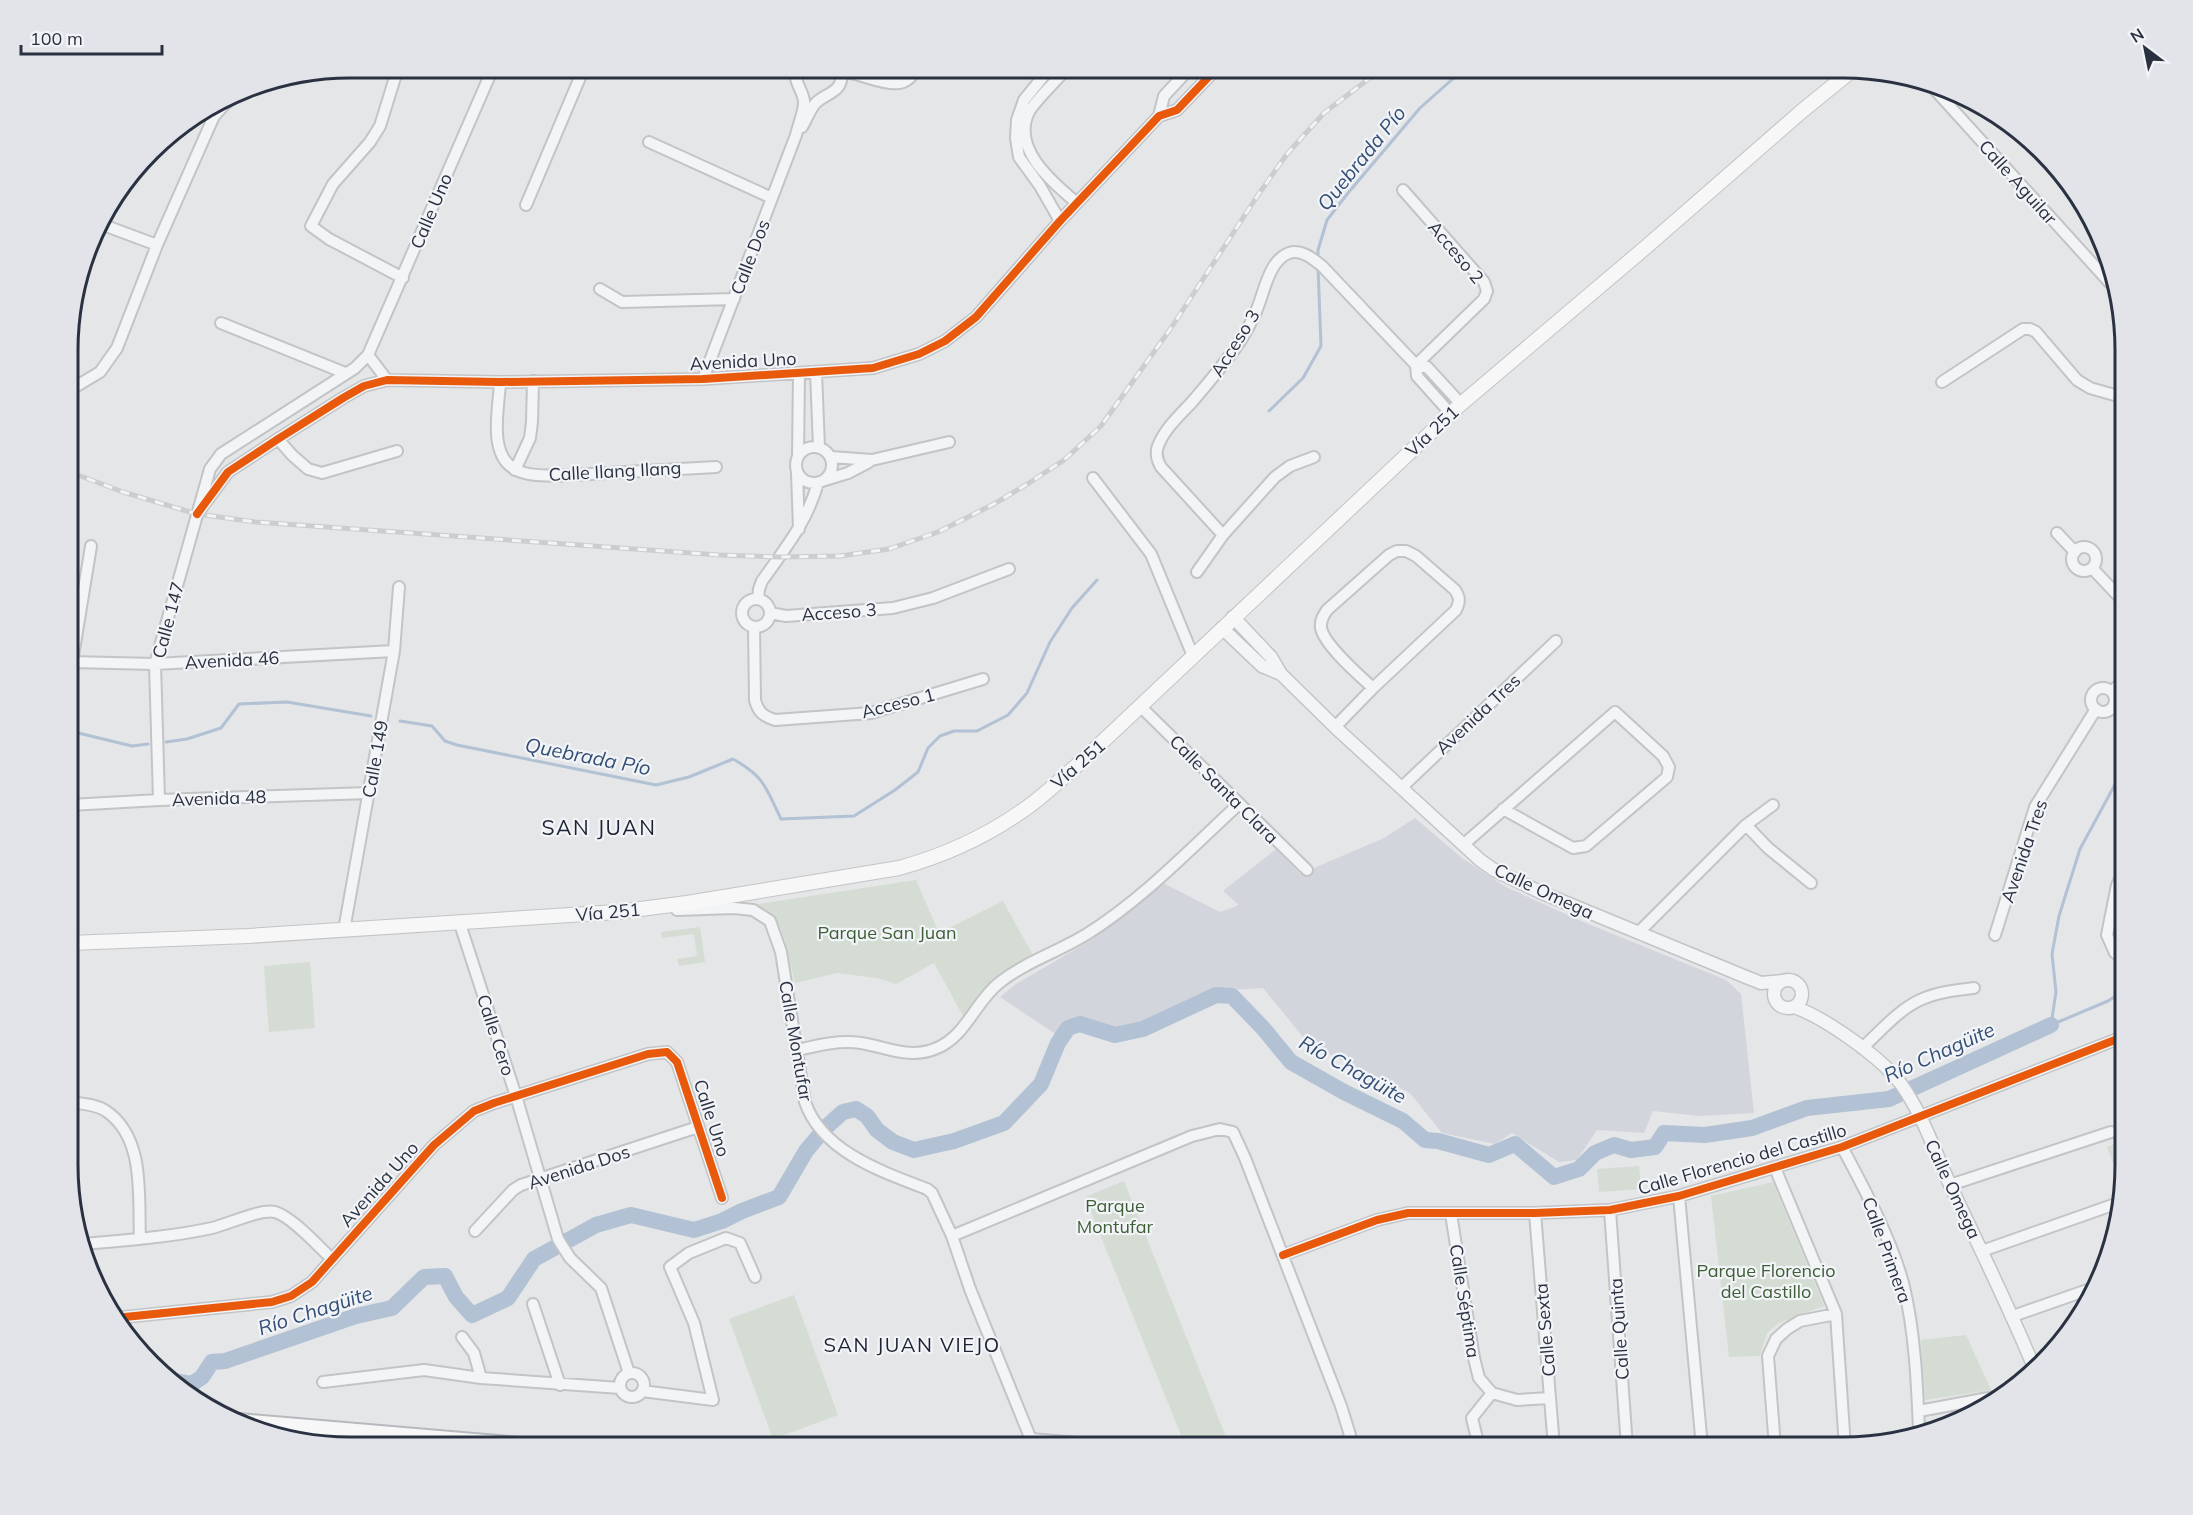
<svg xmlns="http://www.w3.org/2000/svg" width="2193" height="1515" viewBox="0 0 2193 1515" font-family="Mulish,sans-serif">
  <rect width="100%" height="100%" fill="#e4e6e8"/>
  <path fill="#d2d5db" d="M1415,818L1462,858L1506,887L1581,921L1726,980L1741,994L1754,1113L1700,1116L1653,1111L1644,1133L1597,1130L1577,1160L1559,1162L1512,1133L1495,1144L1442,1133L1410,1093L1318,1049L1304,1038L1263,988L1205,992L1148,1020L1116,1029L1079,1020L1066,1025L1057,1035L1000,997L1016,984L1093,939L1163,883L1220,912L1239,905L1223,891L1276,849L1300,874L1384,838Z"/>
  <path fill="#d4dcd4" d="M70,673H79L70,709Z
    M916,880L939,933L1003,901L1035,959C1006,974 981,988 963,1016L934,963L896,984L877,978L837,973L795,983C790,964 785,927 771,914C766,910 759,908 753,905Z
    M700,927L705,962L679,966L677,959L697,956L694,934L662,938L661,932Z
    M310,962L315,1028L269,1032L264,966Z
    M2125,1140V1183L2123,1190L2107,1147Z
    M1639,1166L1641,1189L1599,1192L1597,1169Z
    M1124,1181L1230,1447L1185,1445L1085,1197Z
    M1773,1182L1824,1306L1779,1323L1767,1333L1760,1356L1729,1357L1711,1196Z
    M794,1295L838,1415L773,1439L729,1319Z
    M1966,1335L1991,1390L1925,1400L1921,1340Z"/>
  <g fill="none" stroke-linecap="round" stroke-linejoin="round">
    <path stroke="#b2c1d3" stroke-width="3" d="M1318,260V250L1327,220L1348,193L1420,108L1465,68
      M1269,411L1303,378L1321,346L1318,267
      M400,721L432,726L445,741L457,745L656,785L689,777L733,759C765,777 766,788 781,819L854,816L895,790L918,772L928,748L940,736L954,731H977L1008,715L1027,693L1050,642L1072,608L1097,580
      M70,731L132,746L148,744
      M166,742L187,739L221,728L239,704L287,702L371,716
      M2051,1025L2056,992L2052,954L2059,916L2080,849L2125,766
      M2051,1025L2108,1001L2125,990"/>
    <path stroke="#b2c1d3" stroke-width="16" d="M170,1380L192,1384L202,1377L212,1362L225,1361L356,1316L392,1308L424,1277L445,1276L456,1297L472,1315L508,1298L534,1259L596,1225L631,1215L694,1230L722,1221L742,1211L779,1197L806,1151L826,1127L843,1112L856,1109L867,1116L877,1130L893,1142L914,1150L954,1141L1004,1123L1041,1084L1058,1043L1068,1028L1080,1024L1115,1035L1143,1029L1216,995L1232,996L1262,1027L1291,1062L1344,1092L1403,1121L1425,1140L1438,1141L1489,1155L1515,1144L1554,1177L1579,1169L1595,1153L1614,1145L1631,1150L1655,1147L1664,1133L1705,1135L1752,1128L1807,1108L1889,1099L2051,1025"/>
    <defs>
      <path id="minor" d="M398,68L380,126L370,142L333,184L311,226L329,239L403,278
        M1050,68L1024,100L1017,120L1016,138L1019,157L1040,186L1060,221
        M1067,68C1057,80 1038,98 1030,110C1009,147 1053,183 1077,203
        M841,72C867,72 903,100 916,68
        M1927,81L2110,283
        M1159,116L1164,96L1190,68
        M802,127C806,120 809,112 814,105C824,92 847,94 840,68
        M649,142L772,198
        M1403,190L1484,282L1487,291L1484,299L1416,365
        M526,205L584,68
        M98,223L157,245
        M600,289L622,302L734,299
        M221,323L345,373
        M368,355L387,380
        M1416,365L1417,376L1451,414
        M1416,365L1427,367L1461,404
        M816,372L819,447
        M703,379L796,135C798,126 805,109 804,101C802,88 793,82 796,68
        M500,382C499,407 488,452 513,468C525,476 541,475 555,476L716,467
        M1942,382L2023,329H2030L2036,332L2077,380L2090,388L2125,398
        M70,390L100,372L117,348L157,245L214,116L225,104L243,89
        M278,439L292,455L308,469L322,473L397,451
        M796 465a18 18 0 1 1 36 0a18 18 0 1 1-36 0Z
        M798,456L799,373
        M831,457L872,460L949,442
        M515,470L530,438L532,422L533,381
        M797,472L799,529
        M1093,478L1151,554L1193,656
        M825,480L848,473L869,462
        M197,514L228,472L278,439L343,398L364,386L387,380L500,382L703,379L873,368L919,354L945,341L976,317L1060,221L1159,116L1177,110L1217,68
        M2057,533L2075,552
        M1223,535L1161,467C1157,460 1155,454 1158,446C1165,428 1180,415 1192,402C1204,388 1216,374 1227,359C1238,346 1247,331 1254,316C1264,297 1267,261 1289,253C1302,249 1313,259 1322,266L1416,365
        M2072 559a12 12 0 1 1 24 0a12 12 0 1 1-24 0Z
        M2092,568L2125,603
        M1197,572L1223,535L1275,477L1290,466L1314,457
        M758,599L759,589L762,581C786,547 806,524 818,483
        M742 613a14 14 0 1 1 28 0a14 14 0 1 1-28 0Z
        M770,613L786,616L893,608L933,598L1009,569
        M754,627L755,700C758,712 763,716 775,720L871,713L983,679
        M70,662L155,664L394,651
        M72,662L91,546
        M2091 700a12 12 0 1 1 24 0a12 12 0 1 1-24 0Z
        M2112,692L2125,678
        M1141,707L1307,870
        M1335,727L1373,688L1456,610C1460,601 1460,598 1455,590L1416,556L1406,551H1397L1389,555L1327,610C1323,616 1320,621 1321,628C1324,645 1360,676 1373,688
        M1401,788L1556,641
        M159,800L155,664L210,469L221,454L355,368L368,355L493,68
        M70,805L159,800L369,793
        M1746,825L1768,848L1811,883
        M1463,845L1615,712L1663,756L1669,767L1667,777L1586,846L1573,848L1503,809
        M677,910L734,908L753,910L770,921L781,952L805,1102C822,1152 883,1172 927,1189L932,1193L952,1236L970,1289L1034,1447
        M460,924L516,1096L558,1239L570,1258L601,1288L629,1373
        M344,930L394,651L399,587
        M1639,932L1746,825L1773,805
        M1995,935L2035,807L2096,709
        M2115,953L2107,935L2117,885L2125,870
        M1862,1048C1880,1032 1898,1010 1920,1000C1937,992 1956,990 1974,988
        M798,1050C818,1045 840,1040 861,1043C887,1047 910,1060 937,1048C966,1036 975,1002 999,983C1025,962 1058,952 1087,934C1143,899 1190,849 1239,804
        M70,1102C82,1104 96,1104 106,1111C146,1138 138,1198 140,1239
        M1842,1147C1864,1188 1893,1242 1904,1287C1915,1334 1917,1382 1919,1430
        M1775,1168L1836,1314L1845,1447
        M1950,1185L2111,1132
        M1679,1196L1702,1447
        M1610,1210L1627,1447
        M1535,1213L1554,1447
        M1451,1214L1474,1358L1479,1378L1492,1393L1472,1418L1479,1447
        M475,1231L513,1190L521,1185L698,1127
        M952,1236L1192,1136L1220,1129L1233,1132L1245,1158L1341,1406L1350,1435L1345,1447
        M84,1244C127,1240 171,1237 212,1228C229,1224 259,1209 275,1212C291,1216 319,1247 332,1259
        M1982,1251L2121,1202
        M1283,1255L1377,1220L1408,1213H1535L1610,1210L1679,1196L1842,1147L2125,1036
        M533,1304L560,1385
        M2013,1316L2093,1288
        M115,1318L272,1302L291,1296L312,1282L434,1145L474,1111L494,1103L648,1054L667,1052L677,1062L722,1198
        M462,1337L474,1353L481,1378
        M620 1385a12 12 0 1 1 24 0a12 12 0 1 1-24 0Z
        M323,1382L424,1370L481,1378L620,1388
        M642,1391L713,1400L694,1323L670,1267L689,1253L726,1238L740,1243L755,1277
        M1492,1393L1517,1400L1550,1398
        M1919,1411L1994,1397
        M1031,1439L1125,1447
        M1775,1447L1768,1356L1776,1339L1787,1329L1800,1321L1836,1314"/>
      <path id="tertiary" d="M1233,617L1271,657L1281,674L1335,727L1480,860L1494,870L1540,892L1746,977L1761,983L1782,981
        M1222,628L1262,666L1281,674
        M1774 994a14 14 0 1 1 28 0a14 14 0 1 1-28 0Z
        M1794,1007C1824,1017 1882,1058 1901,1084C1923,1115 1935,1152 1951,1187C1979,1246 2008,1305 2033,1365"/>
      <path id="secondary" d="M70,943L248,936L617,912L687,903L899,868C943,856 987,836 1025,809C1045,795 1063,777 1082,761L1461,404L1646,247L1802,111L1855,68"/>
      <path id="trunk" d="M239,1422L532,1447"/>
    </defs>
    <use href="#minor" stroke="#c2c4c6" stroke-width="14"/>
    <use href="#tertiary" stroke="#c2c4c6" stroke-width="15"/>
    <use href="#secondary" stroke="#c2c4c6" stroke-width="16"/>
    <use href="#trunk" stroke="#b6b9bd" stroke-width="20"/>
    <use href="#minor" stroke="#f3f4f5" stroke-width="10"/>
    <use href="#tertiary" stroke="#f3f4f5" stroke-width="12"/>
    <use href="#secondary" stroke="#f7f7f7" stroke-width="14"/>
    <use href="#trunk" stroke="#f7f7f7" stroke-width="16"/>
    <defs>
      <path id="rail" d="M70,472L123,492L197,514L256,522L719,555L779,557L840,556L889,549L938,532L994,504L1029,483L1064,460L1101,426L1171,328L1258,195L1287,154L1324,113L1383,68"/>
    </defs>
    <use href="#rail" stroke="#cccdd0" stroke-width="5"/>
    <use href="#rail" stroke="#f2f4f7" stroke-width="3" stroke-dasharray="9" stroke-linecap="butt"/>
    <defs>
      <path id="cycleway" d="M197,514L228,472L278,439L343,398L364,386L387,380L500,382L703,379L873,368L919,354L945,341L976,317L1060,221L1159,116L1177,110L1217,68
        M1283,1255L1377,1220L1408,1213H1535L1610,1210L1679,1196L1842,1147L2125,1036
        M115,1318L272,1302L291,1296L312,1282L434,1145L474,1111L494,1103L648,1054L667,1052L677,1062L722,1198"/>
    </defs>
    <use href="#cycleway" stroke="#f2f4f7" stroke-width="11"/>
    <use href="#cycleway" stroke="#e8590c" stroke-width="8"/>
  </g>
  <g text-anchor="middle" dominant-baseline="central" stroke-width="4.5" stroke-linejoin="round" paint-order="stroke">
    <g font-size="18" fill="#2a3242" stroke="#f2f4f7">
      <text transform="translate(2018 182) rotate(48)">Calle Aguilar</text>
      <text transform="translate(431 211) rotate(-67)">Calle Uno</text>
      <text transform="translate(1456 252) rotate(50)">Acceso 2</text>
      <text transform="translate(750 257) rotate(-69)">Calle Dos</text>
      <text transform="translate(1235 343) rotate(-58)">Acceso 3</text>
      <text transform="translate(743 361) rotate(-3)">Avenida Uno</text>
      <text transform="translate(1432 431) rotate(-43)">Vía 251</text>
      <text transform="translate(615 471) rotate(-3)">Calle Ilang Ilang</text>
      <text transform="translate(839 612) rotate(-4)">Acceso 3</text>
      <text transform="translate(168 620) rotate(-75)">Calle 147</text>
      <text transform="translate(232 660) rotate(-3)">Avenida 46</text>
      <text transform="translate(898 703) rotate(-14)">Acceso 1</text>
      <text transform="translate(1478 714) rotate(-43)">Avenida Tres</text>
      <text transform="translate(375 759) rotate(-80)">Calle 149</text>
      <text transform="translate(1078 764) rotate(-41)">Vía 251</text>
      <text transform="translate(1224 789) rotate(45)">Calle Santa Clara</text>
      <text transform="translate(219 798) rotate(-2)">Avenida 48</text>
      <text transform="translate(2024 851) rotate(-71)">Avenida Tres</text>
      <text transform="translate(1544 891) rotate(25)">Calle Omega</text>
      <text transform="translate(608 912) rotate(-5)">Vía 251</text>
      <text transform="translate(496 1035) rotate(72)">Calle Cero</text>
      <text transform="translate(796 1041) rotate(80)">Calle Montufar</text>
      <text transform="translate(712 1118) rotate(72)">Calle Uno</text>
      <text transform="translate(1742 1159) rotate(-16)">Calle Florencio del Castillo</text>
      <text transform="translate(579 1167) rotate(-18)">Avenida Dos</text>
      <text transform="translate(379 1184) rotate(-48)">Avenida Uno</text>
      <text transform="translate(1953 1189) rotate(65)">Calle Omega</text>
      <text transform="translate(1887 1250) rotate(70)">Calle Primera</text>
      <text transform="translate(1465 1301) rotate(81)">Calle Séptima</text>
      <text transform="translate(1619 1329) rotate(-94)">Calle Quinta</text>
      <text transform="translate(1545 1330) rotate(-95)">Calle Sexta</text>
    </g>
    <g font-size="18" fill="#3d5e37" stroke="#f2f4f7">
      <text x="887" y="932">Parque San Juan</text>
      <text x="1115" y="1205">Parque<tspan x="1115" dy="21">Montufar</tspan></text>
      <text x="1766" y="1270">Parque Florencio<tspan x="1766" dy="21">del Castillo</tspan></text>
    </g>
    <g font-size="20" font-style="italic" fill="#344f76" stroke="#f2f4f7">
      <text transform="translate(1361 158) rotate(-51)">Quebrada Pío</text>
      <text transform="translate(588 756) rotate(11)">Quebrada Pío</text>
      <text transform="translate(1939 1052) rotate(-24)">Río Chagüite</text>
      <text transform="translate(1353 1069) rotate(29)">Río Chagüite</text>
      <text transform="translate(315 1310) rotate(-18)">Río Chagüite</text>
    </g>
    <g font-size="20" letter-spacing="1.5" fill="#1c2333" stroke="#f2f4f7">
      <text x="912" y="1344">SAN JUAN VIEJO</text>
    </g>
    <g font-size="21" letter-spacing="1.5" fill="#1c2333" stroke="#f2f4f7">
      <text x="599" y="827">SAN JUAN</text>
    </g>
  </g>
  <path d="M0 0H2193V1515H0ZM350 78H1843A272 272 0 0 1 2115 350V1165A272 272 0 0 1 1843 1437H350A272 272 0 0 1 78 1165V350A272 272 0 0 1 350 78Z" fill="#e2e4e9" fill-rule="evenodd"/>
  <path fill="none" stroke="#2a3242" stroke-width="3" d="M350 78H1843A272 272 0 0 1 2115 350V1165A272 272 0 0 1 1843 1437H350A272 272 0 0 1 78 1165V350A272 272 0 0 1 350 78Z"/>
  <g transform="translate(2145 48) rotate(328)" stroke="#f2f4f7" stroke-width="4.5" paint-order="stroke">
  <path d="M0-4.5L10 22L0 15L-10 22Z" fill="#2a3242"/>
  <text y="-9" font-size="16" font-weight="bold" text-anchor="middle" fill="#2a3242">N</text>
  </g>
  <path d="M21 45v9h141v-9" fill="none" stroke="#2a3242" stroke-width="3"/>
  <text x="30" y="45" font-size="18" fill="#2a3242" stroke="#f2f4f7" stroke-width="4.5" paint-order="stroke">100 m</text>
</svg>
